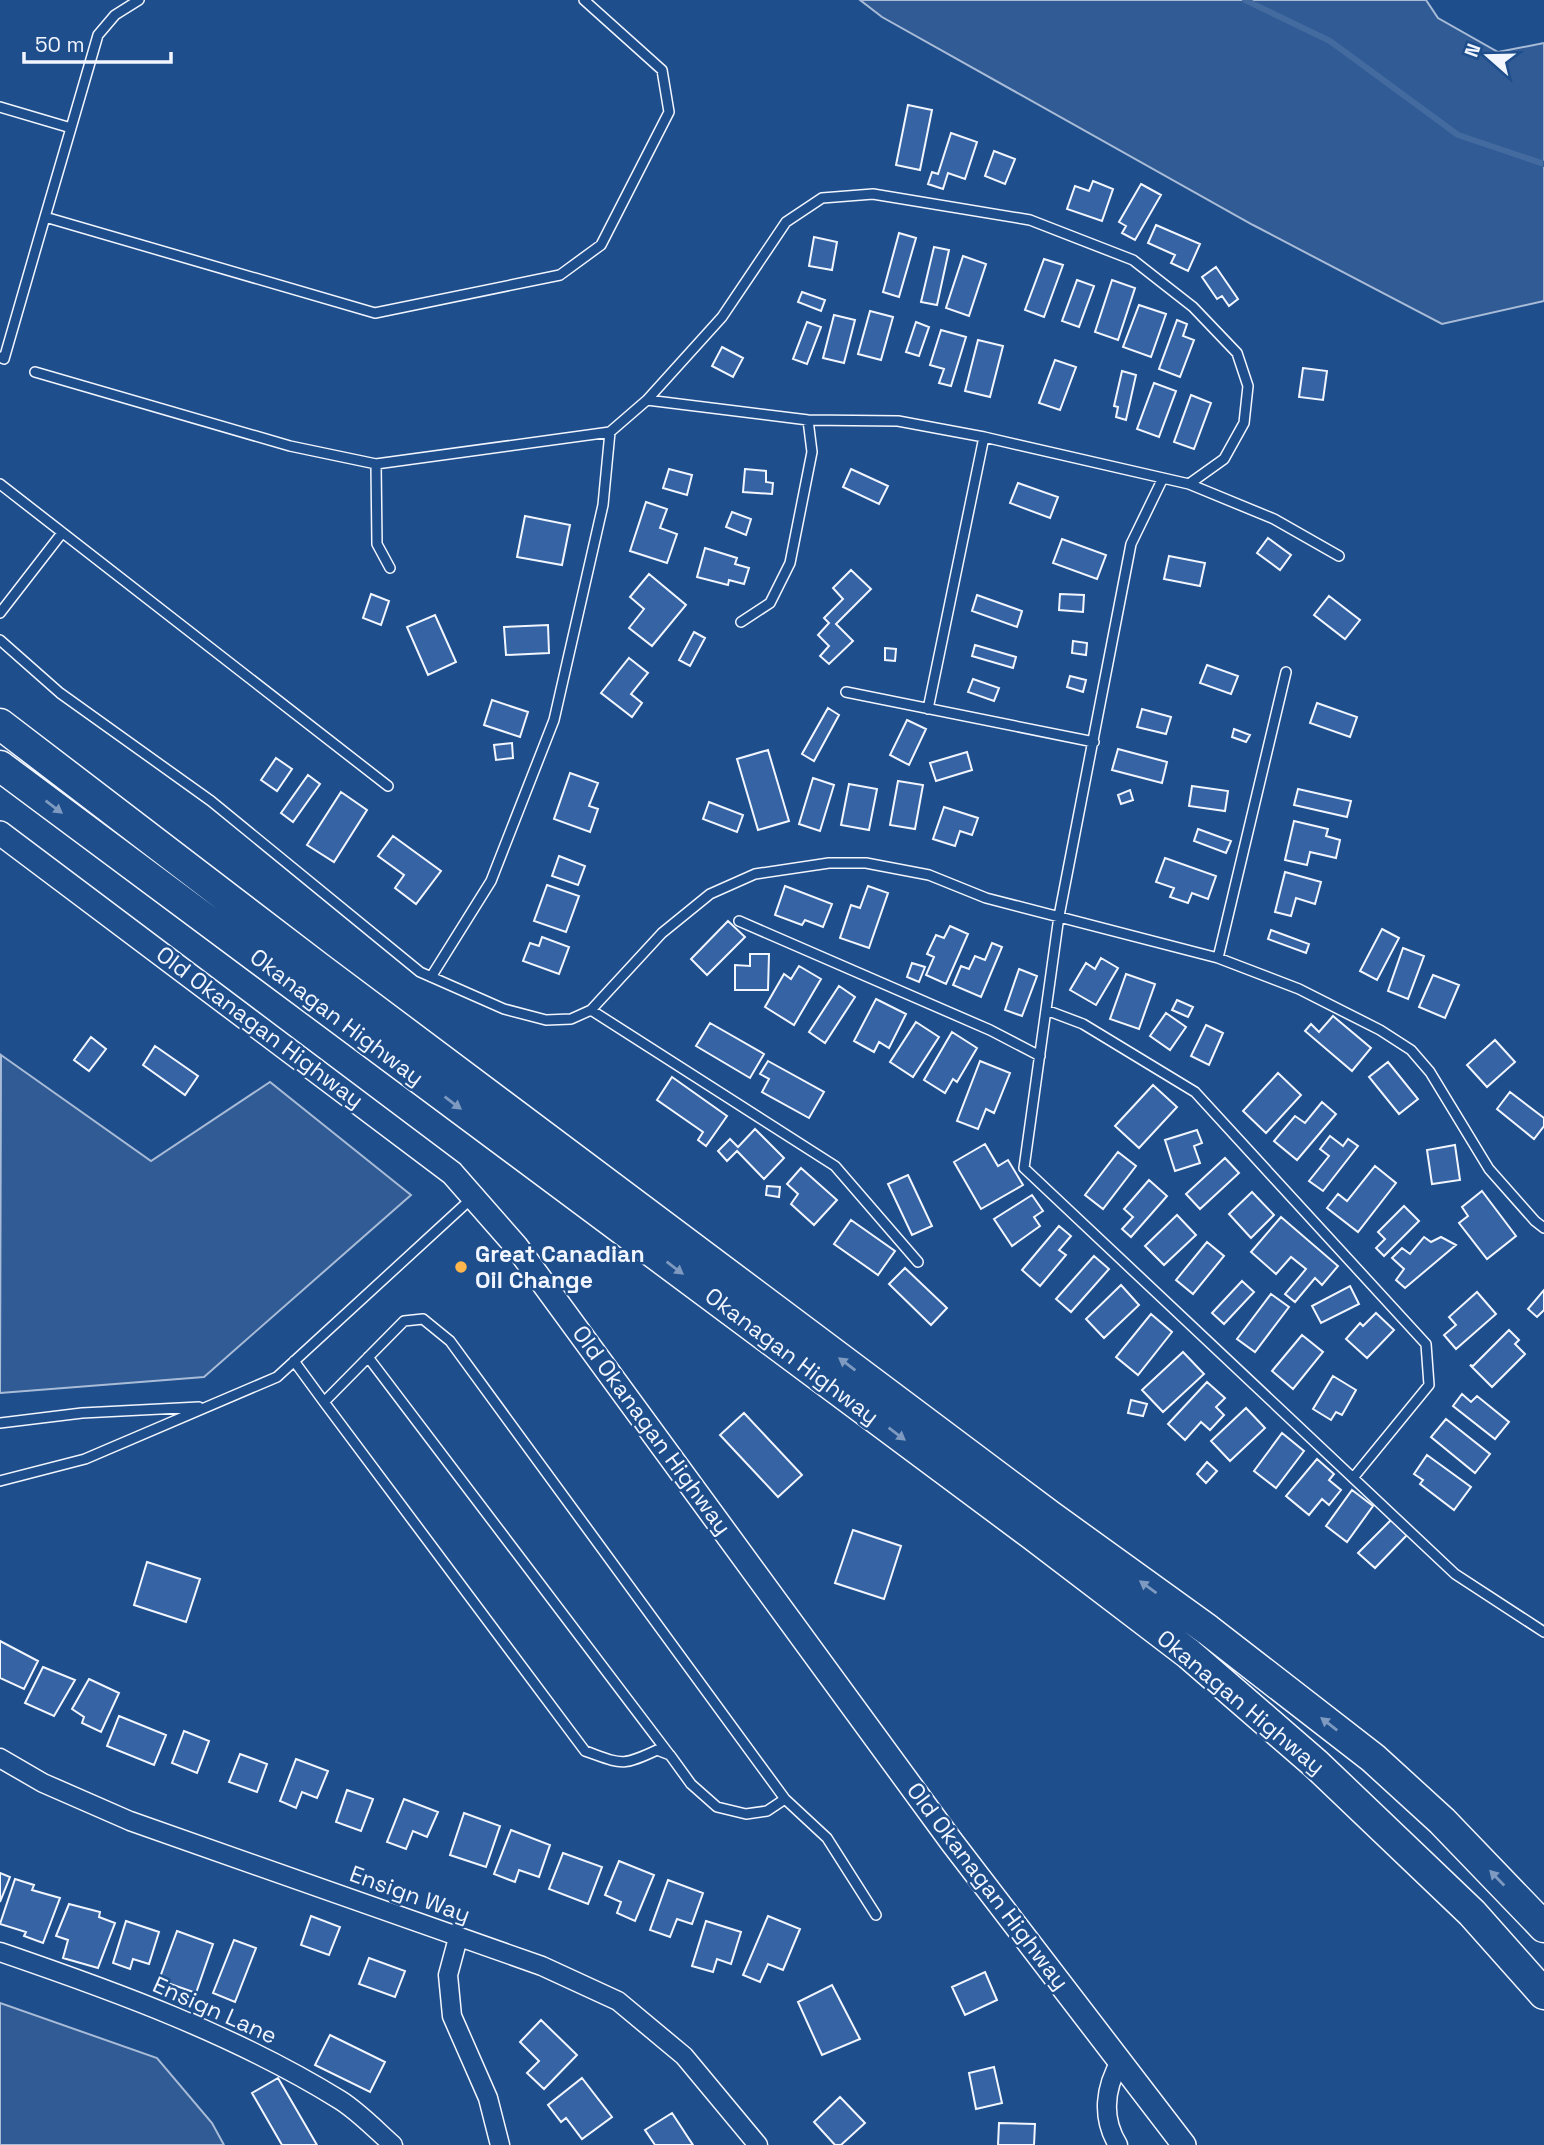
<svg xmlns="http://www.w3.org/2000/svg" width="1544" height="2145" viewBox="0 0 1544 2145" font-family="'Space Grotesk',sans-serif">
  <rect width="100%" height="100%" fill="#1f4e8c"/>
  <path fill="#305b95" stroke="#a8bbd7" stroke-width="2" d="M860,0H1426L1438,18L1498,52L1544,43V301L1442,324L1253,225L882,17Z
    M1,1055L151,1161L270,1082L411,1195L204,1377L0,1393Z
    M0,2003L157,2058L212,2123L224,2145H0Z"/>
  <g fill="none" stroke-linecap="round" stroke-linejoin="round">
    <path stroke="#446ba0" stroke-width="6" d="M1245,0L1330,41L1458,135L1544,164"/>
  </g>
  <path fill="#3563a3" stroke="#f2f6ff" stroke-width="2" d="M908,105L932,110L920,170L896,165Z
    M951,133L977,142L965,179L948,173L943,189L928,184L932,172L938,174Z
    M994,151L1015,159L1005,184L985,176Z
    M1093,181L1113,189L1102,221L1067,209L1075,186L1089,191Z
    M1141,184L1161,195L1135,240L1122,233L1126,226L1119,222Z
    M1156,225L1200,244L1188,271L1171,263L1175,255L1148,243Z
    M899,233L916,238L899,297L883,292Z
    M814,237L837,242L832,270L809,266Z
    M934,247L949,250L937,305L921,302Z
    M963,256L986,264L969,316L946,308Z
    M1044,259L1063,265L1044,317L1025,310Z
    M1216,267L1238,299L1229,306L1222,296L1217,299L1202,277Z
    M1077,280L1094,286L1079,327L1062,321Z
    M1112,280L1135,288L1118,340L1095,332Z
    M802,292L825,300L821,311L798,302Z
    M1139,305L1166,314L1151,357L1123,347Z
    M870,311L893,317L881,360L858,354Z
    M834,315L855,320L844,363L823,358Z
    M1177,320L1187,324L1183,336L1194,340L1180,377L1159,369Z
    M807,322L821,327L807,364L793,359Z
    M916,322L929,327L919,356L906,352Z
    M941,330L966,337L951,386L939,383L944,369L930,365Z
    M978,340L1003,346L990,397L965,391Z
    M722,347L743,358L733,377L712,366Z
    M1055,360L1076,367L1060,410L1039,403Z
    M1303,368L1327,371L1323,400L1299,397Z
    M1122,371L1136,375L1126,420L1116,417L1118,407L1114,406Z
    M1154,383L1176,391L1159,437L1137,429Z
    M1191,395L1211,403L1194,449L1174,442Z
    M669,469L692,475L687,495L663,488Z
    M745,469L766,471V482L773,483L772,494L743,492Z
    M851,469L888,486L879,504L843,487Z
    M1018,483L1058,497L1050,518L1010,503Z
    M646,502L667,509L660,528L677,534L667,563L630,551Z
    M732,512L751,519L746,535L726,527Z
    M525,516L570,525L562,565L517,557Z
    M1268,538L1291,555L1280,570L1257,553Z
    M1062,539L1106,555L1097,579L1053,563Z
    M705,548L737,558L735,564L749,568L744,584L729,580L728,585L697,577Z
    M1169,556L1205,563L1200,586L1164,579Z
    M851,570L871,589L836,624L853,641L829,664L820,656L829,646L818,635L829,623L824,618L843,599L833,588Z
    M649,574L686,605L652,646L629,628L644,609L630,597Z
    M371,594L389,601L381,625L363,618Z
    M1060,594L1084,595L1083,612L1059,610Z
    M977,595L1022,611L1017,627L972,611Z
    M1329,596L1360,620L1345,639L1314,615Z
    M435,615L456,662L428,675L407,627Z
    M548,625L549,653L506,655L504,627Z
    M694,632L705,638L690,666L679,660Z
    M1073,641L1087,643L1086,655L1072,653Z
    M975,645L1016,657L1013,668L972,656Z
    M885,648L896,649L895,661L885,660Z
    M629,658L648,673L631,694L642,703L632,717L601,693Z
    M1207,665L1238,676L1231,694L1200,683Z
    M1070,676L1086,680L1083,692L1067,687Z
    M973,679L999,688L994,701L968,692Z
    M492,700L528,712L520,737L484,725Z
    M1317,703L1357,717L1350,737L1310,723Z
    M828,708L839,715L814,761L802,754Z
    M1142,709L1171,717L1166,734L1137,727Z
    M907,720L926,729L909,765L890,755Z
    M1234,729L1250,735L1246,742L1232,737Z
    M512,743L513,758L496,760L494,745Z
    M1118,749L1167,762L1162,783L1112,770Z
    M768,750L789,821L758,830L737,759Z
    M967,752L972,770L936,781L930,763Z
    M276,758L292,769L277,791L261,780Z
    M570,773L598,783L589,806L598,809L590,832L554,819Z
    M308,775L320,784L293,822L281,813Z
    M813,778L834,785L820,831L799,824Z
    M898,781L923,785L915,829L890,825Z
    M849,784L877,789L869,830L841,825Z
    M1192,786L1228,791L1225,811L1189,806Z
    M1298,789L1351,801L1347,817L1294,805Z
    M1130,790L1133,800L1121,804L1118,795Z
    M341,792L367,810L334,862L307,845Z
    M709,802L743,815L737,832L703,819Z
    M944,807L978,818L972,835L960,831L955,846L933,839Z
    M1294,821L1328,829L1326,836L1340,840L1336,858L1310,852L1307,865L1285,860Z
    M1198,829L1231,841L1226,853L1194,841Z
    M393,836L441,871L416,904L395,888L404,875L378,856Z
    M559,856L585,866L578,885L552,876Z
    M1165,858L1216,876L1208,899L1192,893L1188,903L1170,897L1174,888L1156,882Z
    M1285,872L1321,882L1315,904L1296,898L1291,916L1275,912Z
    M547,885L579,896L566,932L534,921Z
    M785,886L832,904L823,927L805,920L802,925L775,915Z
    M868,886L888,893L869,948L840,938L851,905L860,908Z
    M728,921L745,937L707,975L691,959Z
    M950,926L968,934L946,984L926,975L934,957L927,954L936,935L944,938Z
    M1382,929L1399,938L1377,980L1360,971Z
    M1271,930L1309,944L1306,953L1268,939Z
    M542,937L569,947L559,974L523,961L530,943L539,946Z
    M992,943L1002,947L981,997L953,985L961,966L969,969L975,956L985,960Z
    M1403,948L1424,956L1408,999L1388,991Z
    M750,954H769L768,990H735V965L750,966Z
    M1101,958L1118,968L1096,1005L1070,990L1086,963L1095,969Z
    M912,963L925,967L919,982L907,977Z
    M799,966L821,979L794,1025L765,1007L784,974L791,979Z
    M1019,969L1037,976L1022,1016L1005,1010Z
    M1126,974L1155,984L1139,1029L1110,1019Z
    M1433,975L1459,985L1445,1018L1419,1007Z
    M839,986L855,997L825,1043L809,1032Z
    M876,999L906,1014L889,1048L879,1042L874,1052L854,1041Z
    M1177,1000L1193,1007L1188,1017L1172,1010Z
    M1166,1013L1186,1027L1170,1050L1150,1036Z
    M1333,1016L1371,1048L1352,1071L1305,1031L1311,1024L1319,1032Z
    M916,1022L939,1037L913,1077L890,1062Z
    M710,1023L764,1054L750,1078L696,1046Z
    M1206,1025L1223,1033L1209,1065L1191,1056Z
    M952,1032L977,1048L957,1082L953,1079L945,1093L924,1080Z
    M91,1037L106,1049L89,1071L74,1060Z
    M1495,1040L1515,1062L1487,1087L1467,1065Z
    M155,1046L198,1076L185,1095L143,1065Z
    M768,1061L824,1092L809,1118L762,1092L769,1079L760,1074Z
    M980,1061L1010,1073L994,1113L986,1109L978,1129L957,1121Z
    M1388,1062L1418,1099L1399,1114L1369,1077Z
    M1278,1073L1301,1095L1266,1133L1243,1111Z
    M672,1077L727,1116L706,1146L698,1140L703,1132L657,1100Z
    M1153,1085L1177,1107L1139,1148L1115,1126Z
    M1510,1092L1544,1118V1126L1534,1139L1497,1109Z
    M1322,1102L1336,1114L1297,1160L1274,1141L1295,1116L1305,1123Z
    M755,1129L784,1158L764,1179L737,1151L727,1161L718,1151L730,1139L738,1147Z
    M1197,1130L1202,1143L1194,1146L1200,1163L1175,1171L1165,1140Z
    M1330,1136L1343,1146L1348,1139L1358,1146L1323,1191L1309,1181L1329,1156L1320,1149Z
    M985,1144L998,1166L1008,1160L1023,1185L981,1209L954,1162Z
    M1455,1145L1460,1180L1432,1184L1427,1150Z
    M1118,1152L1136,1166L1103,1209L1085,1195Z
    M1225,1158L1239,1173L1200,1209L1186,1194Z
    M1375,1166L1396,1183L1358,1232L1327,1208L1338,1194L1347,1201Z
    M801,1168L837,1200L814,1225L791,1204L798,1194L787,1184Z
    M908,1175L932,1226L912,1235L888,1184Z
    M1149,1180L1167,1196L1131,1237L1122,1229L1133,1217L1124,1209Z
    M767,1186L780,1187L779,1197L766,1195Z
    M1482,1191L1516,1236L1487,1259L1459,1223L1468,1216L1462,1207Z
    M1252,1192L1274,1215L1251,1238L1229,1214Z
    M1032,1195L1043,1211L1034,1217L1040,1226L1012,1246L994,1219Z
    M1404,1206L1419,1221L1384,1256L1376,1248L1385,1239L1378,1232Z
    M1177,1215L1196,1235L1164,1265L1145,1246Z
    M1281,1217L1338,1266L1322,1285L1315,1278L1295,1302L1285,1294L1306,1269L1291,1257L1276,1274L1251,1252Z
    M851,1220L895,1251L878,1275L834,1244Z
    M1059,1226L1071,1236L1059,1250L1066,1255L1040,1286L1022,1270Z
    M1424,1237L1431,1242L1441,1237L1456,1245L1405,1288L1396,1280L1404,1269L1392,1258L1402,1248L1410,1254Z
    M1207,1242L1224,1256L1193,1294L1176,1280Z
    M1094,1256L1109,1269L1071,1312L1056,1299Z
    M905,1268L947,1308L931,1325L889,1284Z
    M1242,1281L1254,1292L1224,1324L1212,1313Z
    M1121,1285L1139,1305L1104,1338L1086,1319Z
    M1350,1286L1359,1304L1321,1323L1312,1306Z
    M1544,1290V1310L1537,1317L1528,1309Z
    M1477,1292L1496,1314L1456,1349L1444,1335L1456,1325L1449,1317Z
    M1271,1294L1289,1307L1255,1352L1237,1339Z
    M1376,1313L1394,1330L1367,1358L1346,1339L1360,1323L1363,1326Z
    M1151,1314L1172,1332L1138,1375L1116,1357Z
    M1509,1330L1519,1340L1515,1344L1525,1354L1492,1387L1470,1365L1473,1366Z
    M1302,1335L1323,1352L1293,1389L1272,1371Z
    M1183,1352L1204,1374L1163,1412L1142,1390Z
    M1333,1376L1356,1390L1342,1415L1336,1412L1331,1420L1313,1409Z
    M1207,1382L1225,1398L1216,1407L1224,1415L1210,1430L1201,1422L1185,1440L1168,1424Z
    M1462,1394L1471,1402L1477,1396L1509,1422L1495,1439L1453,1406Z
    M1131,1400L1147,1404L1143,1416L1128,1413Z
    M1246,1408L1265,1428L1230,1461L1211,1441Z
    M744,1413L802,1475L778,1497L720,1435Z
    M1446,1419L1490,1454L1475,1473L1431,1437Z
    M1282,1433L1304,1451L1276,1488L1254,1471Z
    M1427,1455L1471,1487L1454,1510L1420,1484L1423,1480L1414,1474Z
    M1317,1459L1334,1474L1329,1480L1341,1490L1329,1505L1322,1499L1309,1515L1286,1496Z
    M1207,1462L1217,1471L1206,1483L1197,1474Z
    M1352,1490L1373,1506L1347,1542L1326,1526Z
    M1391,1520L1407,1535L1375,1568L1358,1553Z
    M853,1530L901,1546L884,1599L835,1583Z
    M147,1562L200,1579L186,1622L134,1605Z
    M0,1641L38,1661L24,1689L0,1678Z
    M43,1667L75,1680L54,1716L25,1703Z
    M89,1679L119,1693L101,1732L82,1723L84,1717L72,1709Z
    M119,1716L166,1735L154,1765L107,1746Z
    M184,1731L209,1741L197,1773L172,1763Z
    M240,1754L267,1764L257,1792L229,1782Z
    M296,1759L328,1771L317,1798L302,1792L296,1808L280,1801Z
    M347,1790L373,1799L361,1831L336,1822Z
    M404,1799L438,1812L427,1837L413,1831L406,1849L387,1842Z
    M464,1813L500,1826L486,1867L450,1855Z
    M511,1830L550,1845L539,1877L519,1870L515,1882L494,1874Z
    M563,1853L602,1867L588,1904L549,1889Z
    M619,1861L654,1875L635,1921L617,1913L621,1902L605,1895Z
    M0,1873L10,1877L0,1902Z
    M15,1879L34,1885L32,1890L60,1898L43,1943L24,1936L26,1932L0,1924Z
    M668,1880L703,1893L692,1924L677,1919L670,1937L650,1930Z
    M69,1904L100,1912L99,1917L115,1923L98,1968L63,1958L68,1940L56,1936Z
    M311,1916L340,1927L329,1955L301,1945Z
    M768,1916L800,1929L783,1970L768,1964L760,1982L743,1975Z
    M126,1921L159,1932L149,1964L133,1959L130,1969L113,1963Z
    M706,1921L741,1932L731,1964L717,1959L713,1972L692,1966Z
    M177,1931L213,1944L196,1993L159,1980Z
    M234,1940L256,1948L235,2002L213,1993Z
    M369,1958L405,1971L395,1997L359,1984Z
    M985,1972L997,2000L965,2015L952,1987Z
    M832,1985L860,2039L822,2055L798,2002Z
    M541,2020L577,2055L544,2089L527,2073L539,2061L520,2042Z
    M330,2035L385,2062L370,2092L315,2065Z
    M994,2067L1002,2103L976,2109L969,2073Z
    M278,2078L317,2145H282L252,2093Z
    M582,2078L612,2117L582,2139L566,2118L561,2122L548,2105Z
    M840,2097L865,2123L841,2145H835L814,2122Z
    M672,2113L693,2145H655L645,2130Z
    M999,2123L1035,2124L1034,2145H998Z"/>
  <g fill="none" stroke-linecap="round" stroke-linejoin="round">
    <defs>
      <path id="service" d="M0,107L71,128L45,217L375,313L560,275L601,245L669,112L662,70L584,0
        M71,128L98,35L115,15L139,0
        M0,357L4,359L45,217
        M35,372L290,446L376,464L610,432L647,400L808,420L898,421L984,437L1189,484L1274,519L1339,556
        M647,400L722,317L786,222L822,198L873,194L1030,220L1133,260L1193,307L1237,353L1248,386L1244,423L1224,459L1189,484
        M376,464L377,544L390,568
        M1163,478L1131,544L1059,916L1024,1168L1455,1574L1544,1632
        M0,484L388,786
        M0,613L62,533
        M741,622L770,603L790,563L812,452L808,420
        M0,640L60,693L211,801L420,972L504,1009L546,1020L571,1019L591,1010L662,933L710,894L755,874L829,863H866L929,875L986,898L1218,958L1299,989L1380,1030L1411,1050L1430,1072L1489,1169L1535,1221L1544,1228
        M846,692L1094,742
        M928,709L984,437
        M739,921L990,1030L1040,1056
        M1218,958L1286,672
        M431,977L491,881L554,720L603,505L610,432
        M591,1010L835,1166L918,1262
        M1046,1010L1083,1024L1195,1092L1426,1344L1429,1385L1353,1478
        M368,1357L669,1754
        M294,1361L324,1402L585,1751C622,1764 621,1767 657,1750L670,1755L691,1784L717,1807L746,1814L767,1811L785,1799L450,1341L423,1319L404,1321L324,1402
        M0,1423L82,1413L199,1407
        M0,1481L85,1459L277,1377L472,1198
        M785,1799L827,1838L876,1915"/>
      <path id="minor" d="M0,1758L43,1783L130,1821L542,1966L618,2001L684,2056L758,2145
        M458,1938L448,1975L452,2016L488,2098L500,2145
        M0,1952C117,1992 235,2035 340,2100C359,2112 376,2130 393,2145
        M1118,2145C1101,2117 1105,2087 1121,2060"/>
      <path id="tertiary" d="M0,833L452,1173L516,1246L951,1841L1184,2145"/>
      <path id="trunk" d="M0,724L319,968L1050,1516L1208,1630L1373,1758L1442,1821L1544,1927
        M0,766L1033,1535L1189,1654L1316,1764L1472,1913L1544,1994"/>
    </defs>
    <use href="#service" stroke="#f2f6ff" stroke-width="12"/>
    <use href="#minor" stroke="#f2f6ff" stroke-width="21"/>
    <use href="#tertiary" stroke="#f2f6ff" stroke-width="26"/>
    <use href="#trunk" stroke="#f2f6ff" stroke-width="33"/>
    <use href="#service" stroke="#1f4e8c" stroke-width="9"/>
    <use href="#minor" stroke="#1f4e8c" stroke-width="18"/>
    <use href="#tertiary" stroke="#1f4e8c" stroke-width="23"/>
    <use href="#trunk" stroke="#1f4e8c" stroke-width="30"/>
  </g>
  <defs><path id="oneway-solid" d="M-6-.8H1V-3.2L6.5 0L1 3.2V.8H-6Z" transform="scale(1.75)"/></defs>
  <g fill="#7e9ac0">
    <use href="#oneway-solid" transform="translate(54 807) rotate(37)"/>
    <use href="#oneway-solid" transform="translate(453 1103) rotate(37)"/>
    <use href="#oneway-solid" transform="translate(675 1268) rotate(37)"/>
    <use href="#oneway-solid" transform="translate(847 1364) rotate(-143)"/>
    <use href="#oneway-solid" transform="translate(897 1434) rotate(37)"/>
    <use href="#oneway-solid" transform="translate(1148 1587) rotate(-144)"/>
    <use href="#oneway-solid" transform="translate(1329 1724) rotate(-142)"/>
    <use href="#oneway-solid" transform="translate(1497 1878) rotate(-134)"/>
  </g>
  <circle fill="#ffb74d" stroke="#1f4e8c" stroke-width="2.5" cx="461" cy="1267" r="7"/>
  <g text-anchor="middle" dominant-baseline="central" stroke-width="5" stroke-linejoin="round" paint-order="stroke">
    <g font-size="23" fill="#f2f6ff" stroke="#1f4e8c">
      <text transform="translate(337 1017) rotate(37)">Okanagan Highway</text>
      <text transform="translate(260 1027) rotate(37)">Old Okanagan Highway</text>
      <text transform="translate(792 1356) rotate(37)">Okanagan Highway</text>
      <text transform="translate(652 1430) rotate(54)">Old Okanagan Highway</text>
      <text transform="translate(1241 1702) rotate(40)">Okanagan Highway</text>
      <text transform="translate(988 1886) rotate(53)">Old Okanagan Highway</text>
      <text transform="translate(410 1894) rotate(20)">Ensign Way</text>
      <text transform="translate(215 2010) rotate(24)">Ensign Lane</text>
    </g>
    <g font-size="23" font-weight="bold" fill="#f2f6ff" stroke="#1f4e8c" text-anchor="start">
      <text x="475" y="1254">Great Canadian<tspan x="475" dy="26">Oil Change</tspan></text>
    </g>
  </g>
  <g transform="translate(1488 56) rotate(290)" stroke="#1f4e8c" stroke-width="5" paint-order="stroke">
  <path d="M0-5L12 26L0 18L-12 26Z" fill="#f2f6ff"/>
  <text y="-10" font-size="19" font-weight="bold" text-anchor="middle" fill="#f2f6ff">N</text>
  </g>
  <path d="M24 52v10h147v-10" fill="none" stroke="#f2f6ff" stroke-width="3.5"/>
  <text x="35" y="52" font-size="21" fill="#f2f6ff" stroke="#1f4e8c" stroke-width="5" paint-order="stroke">50 m</text>
</svg>
